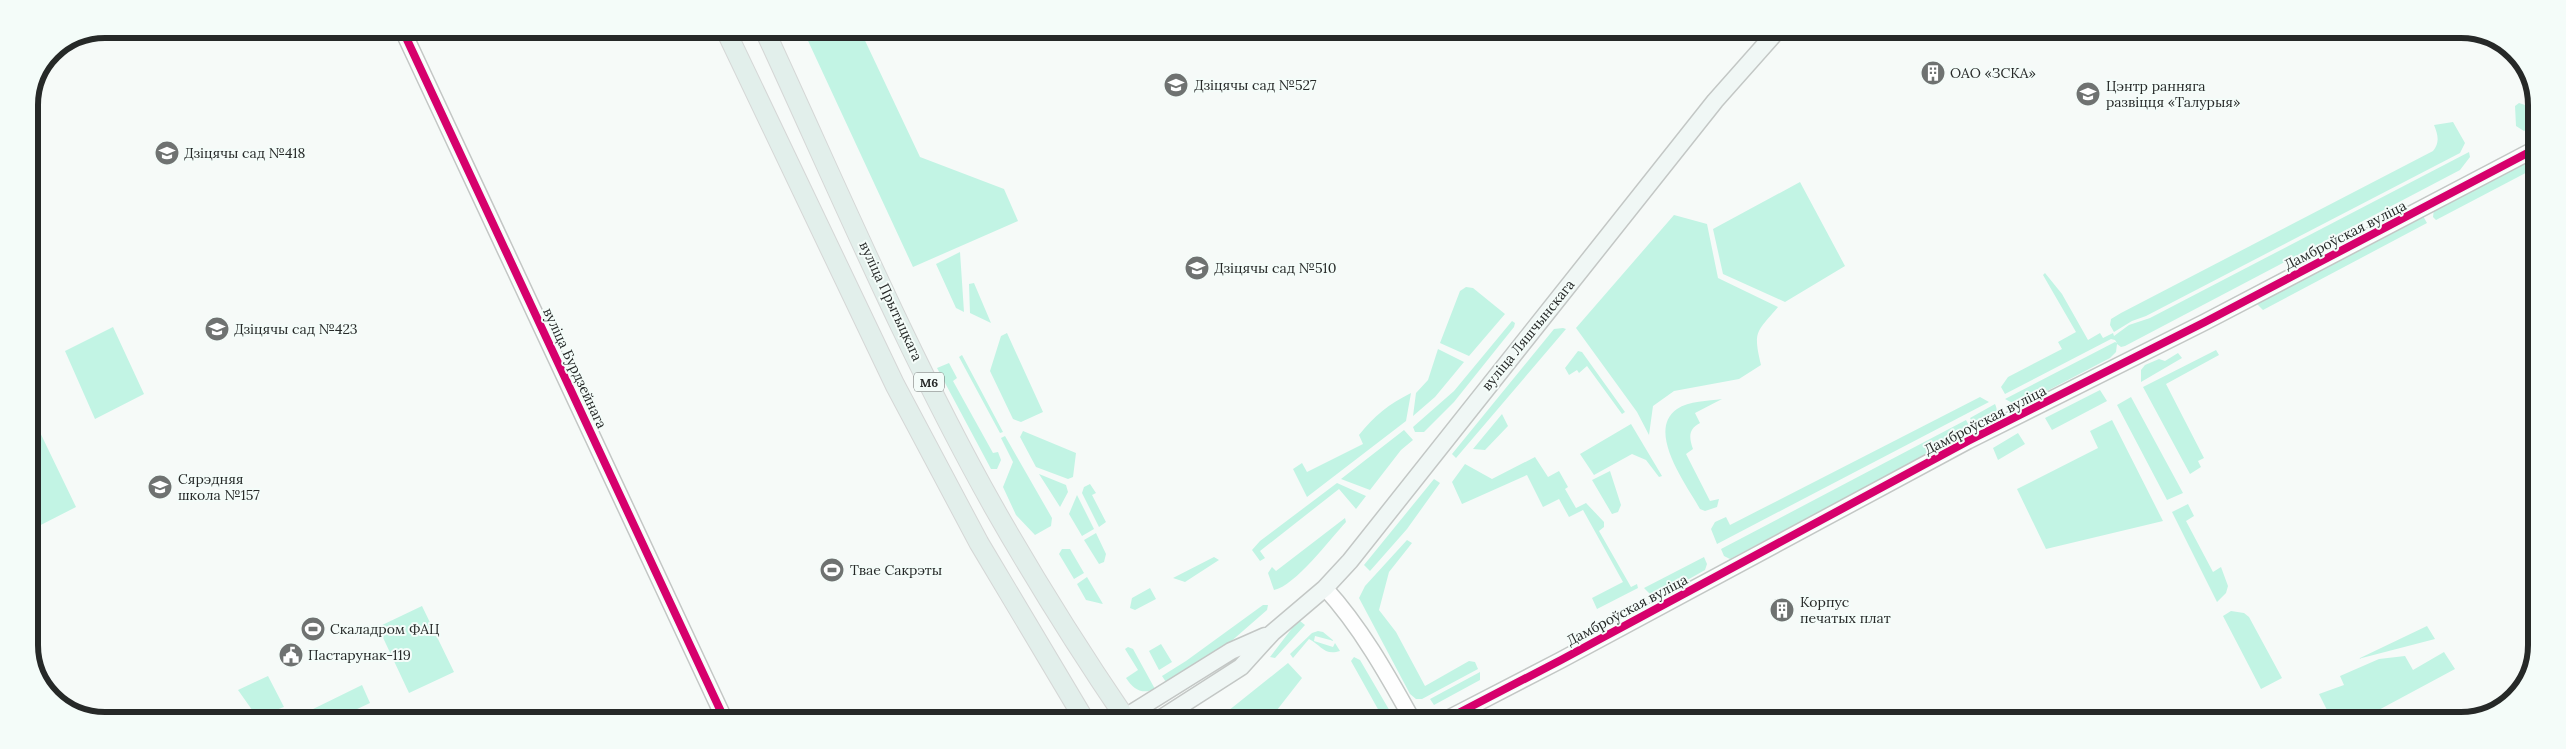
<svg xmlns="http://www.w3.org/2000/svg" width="2566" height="749" viewBox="0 0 2566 749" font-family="Lora,serif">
  <rect width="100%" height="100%" fill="#f6faf8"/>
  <path fill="#c2f4e4" d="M803,30H860L920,157L1004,189L1018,221L913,267Z
    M2519,103L2537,109V124L2524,131L2516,126L2515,106Z
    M2453,122L2465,143L2460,153L2146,316L2132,321L2114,332L2110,325L2111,319L2121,313L2433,151C2440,142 2438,135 2434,125Z
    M2469,152L2470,157L2460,170L2125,346L2121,347L2117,344L2116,352L2110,358L2018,406L2005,399L2115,342L2117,343L2115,340L2111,339L2005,394L2001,387L2008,377L2062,349L2058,342L2076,332L2043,275L2045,273L2062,294L2088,340L2100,333L2103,338L2113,333L2114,336L2129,325L2150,318Z
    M2537,156V167L2436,220L2433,217L2434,209Z
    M1800,182L1845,266L1785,302L1723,274L1713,229Z
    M1674,215L1707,224L1718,278L1778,307C1756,333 1753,331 1761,365L1739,379L1674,391L1653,406L1649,435L1637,412L1576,328Z
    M2423,216L2427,223L2263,310L2257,304L2258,301Z
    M960,252L964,312L956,308L936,264Z
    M974,283L991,323L970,313L969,284Z
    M1466,287L1473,288L1505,314L1469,356L1440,343L1460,291Z
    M1512,321L1515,323L1514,327L1454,402L1424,432H1415L1413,427L1454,391Z
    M113,327L144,394L95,419L65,351Z
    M1563,328L1566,329L1456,458L1452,454L1554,329Z
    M1007,333L1043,412L1021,422L1013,419L990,371L1001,336Z
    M1438,349L1464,362L1435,397L1413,416L1416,393L1428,380Z
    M2216,350L2219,355L2166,384L2204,458L2198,461L2201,467L2190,474L2143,387Z
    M1578,351L1582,352L1625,412L1622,414L1587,366L1579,373L1577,370L1569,375L1565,368Z
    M2178,353L2182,358L2141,382V370L2145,365L2159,359L2165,361Z
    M962,355L1003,432L1000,433L959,357Z
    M949,363L957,378L953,381L993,453L998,452L1001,460L997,469H991L937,368Z
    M2100,390L2107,401L2052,430L2045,418Z
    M1411,393L1406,421L1307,497L1293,469L1302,463L1307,472L1363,444L1359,435C1374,416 1389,404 1411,393Z
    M1980,397L1989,402L1717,544L1711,529L1715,522L1726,517L1730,525Z
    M2131,397L2183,493L2167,500L2117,405Z
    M1722,399L1695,413L1700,423C1688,429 1689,438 1693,449L1686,454L1710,501L1719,499L1717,507L1705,511L1700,509C1688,487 1645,431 1677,409C1689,401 1708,401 1722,399Z
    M1995,404C2002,419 1987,423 1976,429L1970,418Z
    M1502,414L1508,426L1485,450L1473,449Z
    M1966,420L1972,431L1730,559L1724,556L1721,549Z
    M2112,420L2163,521L2046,549L2017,489L2098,448L2090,431Z
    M35,422L76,507L29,531V425Z
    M1631,424L1662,476L1659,477L1646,460L1632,454L1594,475L1580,454Z
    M1404,430L1413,440L1401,450L1370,490L1341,479Z
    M1023,431L1076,453L1073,477L1068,479L1036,467L1020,437Z
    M2018,433L2025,444L1998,460L1993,448Z
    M1005,436L1052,518L1051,526L1035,535L1016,515L1003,487L1013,462L1001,438Z
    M1535,457L1548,477L1559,471L1568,487L1565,489L1576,508L1586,503L1604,522V527L1599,531L1631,587L1637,584L1638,588L1597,609L1592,598L1623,582L1583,510L1569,517L1559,499L1543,507L1527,475L1462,504L1452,482L1465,464L1492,479Z
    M1610,471L1621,505L1618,512L1612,514L1592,480Z
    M1039,474L1066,485L1068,492L1060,507Z
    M1434,479L1440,483L1407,529L1370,571L1364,565Z
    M1337,483L1366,496L1356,509L1339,489L1260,551L1265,558L1260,561L1252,550L1260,541Z
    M1090,484L1096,493L1092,495L1106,522L1099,527L1082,493L1084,487Z
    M1077,495L1094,529L1082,536L1069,514Z
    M2188,504L2194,516L2186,521L2213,572L2221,567L2228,586L2226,593L2217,602L2172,512Z
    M1345,518L1346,522C1330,539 1295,586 1274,590L1268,573L1272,567L1276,571Z
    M1096,533L1106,554L1104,562L1099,564L1084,540Z
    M1407,540L1412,543L1389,572L1379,610L1396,632L1425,686L1469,661L1475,662L1478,669L1422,699H1416L1410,694L1359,598L1365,586Z
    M1062,549H1070L1084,573L1074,579L1059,554Z
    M1214,557L1219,560L1185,582L1173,578Z
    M1704,557L1707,564L1705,570L1659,596L1653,597L1644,588Z
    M1087,577L1103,604L1086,600L1077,584Z
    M1150,588L1156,599L1135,610L1130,608L1132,598Z
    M1263,605H1268L1267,610L1228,644L1166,682L1162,676L1186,661Z
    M422,606L454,672L409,693L378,627Z
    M2231,611L2244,613L2249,617L2282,678L2261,689L2223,616Z
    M1300,621L1305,625L1275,658L1270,657L1293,627Z
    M2427,626L2435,639L2358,659Z
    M1318,631L1323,632L1334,641L1315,636L1314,641L1333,647L1335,643L1340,651C1324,656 1321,645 1309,639L1293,658L1290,654L1312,633Z
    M1161,644L1172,662L1159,670L1149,651Z
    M1128,647L1133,649L1155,689C1142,695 1133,689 1126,678L1138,670L1125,649Z
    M2444,652L2455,669L2360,720H2332L2319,694L2344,685L2340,676L2379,659L2405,656L2413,670Z
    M1354,657L1360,660L1391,713L1382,714L1379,711L1351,661Z
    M1288,663L1302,678L1277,710L1276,719H1218Z
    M1480,672V680L1434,705L1430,699Z
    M268,676L284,707L257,717L238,690Z
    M362,685L370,703L338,718H310L307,712Z"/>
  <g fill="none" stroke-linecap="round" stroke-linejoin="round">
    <defs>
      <path id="tertiary" d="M402,29L724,718
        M1325,588C1360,626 1387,674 1412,719
        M1447,719L1561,660L1968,441L2205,322L2537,148"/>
      <path id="secondary" d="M1122,719L1231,651L1265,636
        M1160,719L1241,667L1272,633L1325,588L1350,561L1715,101L1777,31"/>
      <path id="primary" d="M725,29L895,385L979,543L1084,719
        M764,29C838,189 907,353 993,506C1034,578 1079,650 1126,719"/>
    </defs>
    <use href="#tertiary" stroke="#c3c7c5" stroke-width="18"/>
    <use href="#secondary" stroke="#c3c7c5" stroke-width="19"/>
    <use href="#primary" stroke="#d5d7d6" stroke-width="21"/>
    <use href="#tertiary" stroke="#fefefe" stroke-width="15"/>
    <use href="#secondary" stroke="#f0f7f5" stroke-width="16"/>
    <use href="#primary" stroke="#e2efeb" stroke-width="19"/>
    <defs>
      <path id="cycleway" d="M402,29L724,718
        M1447,719L1561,660L1968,441L2205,322L2537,148"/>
    </defs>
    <use href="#cycleway" stroke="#f4fcf9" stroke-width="11"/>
    <use href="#cycleway" stroke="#d6006c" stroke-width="8"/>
  </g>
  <defs>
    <symbol id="building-disc" viewBox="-11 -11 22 22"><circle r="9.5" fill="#6f7271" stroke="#f4fcf9"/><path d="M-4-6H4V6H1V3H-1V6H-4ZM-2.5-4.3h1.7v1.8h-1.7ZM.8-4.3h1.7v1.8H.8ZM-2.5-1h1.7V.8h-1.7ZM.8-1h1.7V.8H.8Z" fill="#fff"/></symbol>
    <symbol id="school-disc" viewBox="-11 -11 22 22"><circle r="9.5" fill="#6f7271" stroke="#f4fcf9"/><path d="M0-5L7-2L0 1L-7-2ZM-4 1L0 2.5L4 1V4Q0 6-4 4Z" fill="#fff"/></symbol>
    <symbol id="stadium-disc" viewBox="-11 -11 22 22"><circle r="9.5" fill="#6f7271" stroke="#f4fcf9"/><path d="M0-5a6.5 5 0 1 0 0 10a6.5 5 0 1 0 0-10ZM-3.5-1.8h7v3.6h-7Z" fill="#fff"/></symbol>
    <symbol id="civic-disc" viewBox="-11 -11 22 22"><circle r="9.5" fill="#6f7271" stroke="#f4fcf9"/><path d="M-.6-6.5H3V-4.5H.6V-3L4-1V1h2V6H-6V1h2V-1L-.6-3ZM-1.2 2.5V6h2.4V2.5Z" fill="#fff"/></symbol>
  </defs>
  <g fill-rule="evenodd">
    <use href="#building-disc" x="1919" y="59" width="28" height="28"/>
    <use href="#school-disc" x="1162" y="71" width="28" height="28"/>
    <use href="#school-disc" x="2074" y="80" width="28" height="28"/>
    <use href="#school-disc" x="153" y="139" width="28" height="28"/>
    <use href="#school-disc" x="1183" y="254" width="28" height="28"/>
    <use href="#school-disc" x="203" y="315" width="28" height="28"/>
    <use href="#school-disc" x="146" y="473" width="28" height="28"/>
    <use href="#stadium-disc" x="818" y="556" width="28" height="28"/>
    <use href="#building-disc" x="1768" y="596" width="28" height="28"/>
    <use href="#stadium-disc" x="299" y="615" width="28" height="28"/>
    <use href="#civic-disc" x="277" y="641" width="28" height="28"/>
  </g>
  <g text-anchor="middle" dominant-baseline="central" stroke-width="4" stroke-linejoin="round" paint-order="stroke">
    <rect fill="#f4fcf9" stroke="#646867" stroke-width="1" x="914" y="372.5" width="30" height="19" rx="4"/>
    <g font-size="12" font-weight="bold" fill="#262928">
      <text x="929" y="382">М6</text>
    </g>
    <g font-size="14" fill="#262928" stroke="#f4fcf9" text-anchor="start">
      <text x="1950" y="73">ОАО «ЗСКА»</text>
      <text x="1194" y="85">Дзіцячы сад №527</text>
      <text x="2106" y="86">Цэнтр ранняга<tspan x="2106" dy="16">развіцця «Талурыя»</tspan></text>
      <text x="184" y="153">Дзіцячы сад №418</text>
      <text x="1214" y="268">Дзіцячы сад №510</text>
      <text x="234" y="329">Дзіцячы сад №423</text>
      <text x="178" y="479">Сярэдняя<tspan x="178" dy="16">школа №157</tspan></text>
      <text x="850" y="570">Твае Сакрэты</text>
      <text x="1800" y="602">Корпус<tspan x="1800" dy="16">печатых плат</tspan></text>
      <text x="330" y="629">Скаладром ФАЦ</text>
      <text x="308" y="655">Пастарунак-119</text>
    </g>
    <g font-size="14" fill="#262928" stroke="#f4fcf9">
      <text transform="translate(2345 235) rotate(-27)">Дамброўская вуліца</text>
      <text transform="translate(891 301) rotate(65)">вуліца Прытыцкага</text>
      <text transform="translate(1528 335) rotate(-51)">вуліца Ляшчынскага</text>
      <text transform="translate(575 368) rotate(65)">вуліца Бурдзейнага</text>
      <text transform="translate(1985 420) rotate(-27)">Дамброўская вуліца</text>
      <text transform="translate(1627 610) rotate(-28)">Дамброўская вуліца</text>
    </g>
  </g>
  <path d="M0 0H2566V749H0ZM105 38H2461A67 67 0 0 1 2528 105V645A67 67 0 0 1 2461 712H105A67 67 0 0 1 38 645V105A67 67 0 0 1 105 38Z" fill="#f4fcf9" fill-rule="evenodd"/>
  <path fill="none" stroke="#262928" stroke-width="6" d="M105 38H2461A67 67 0 0 1 2528 105V645A67 67 0 0 1 2461 712H105A67 67 0 0 1 38 645V105A67 67 0 0 1 105 38Z"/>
</svg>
